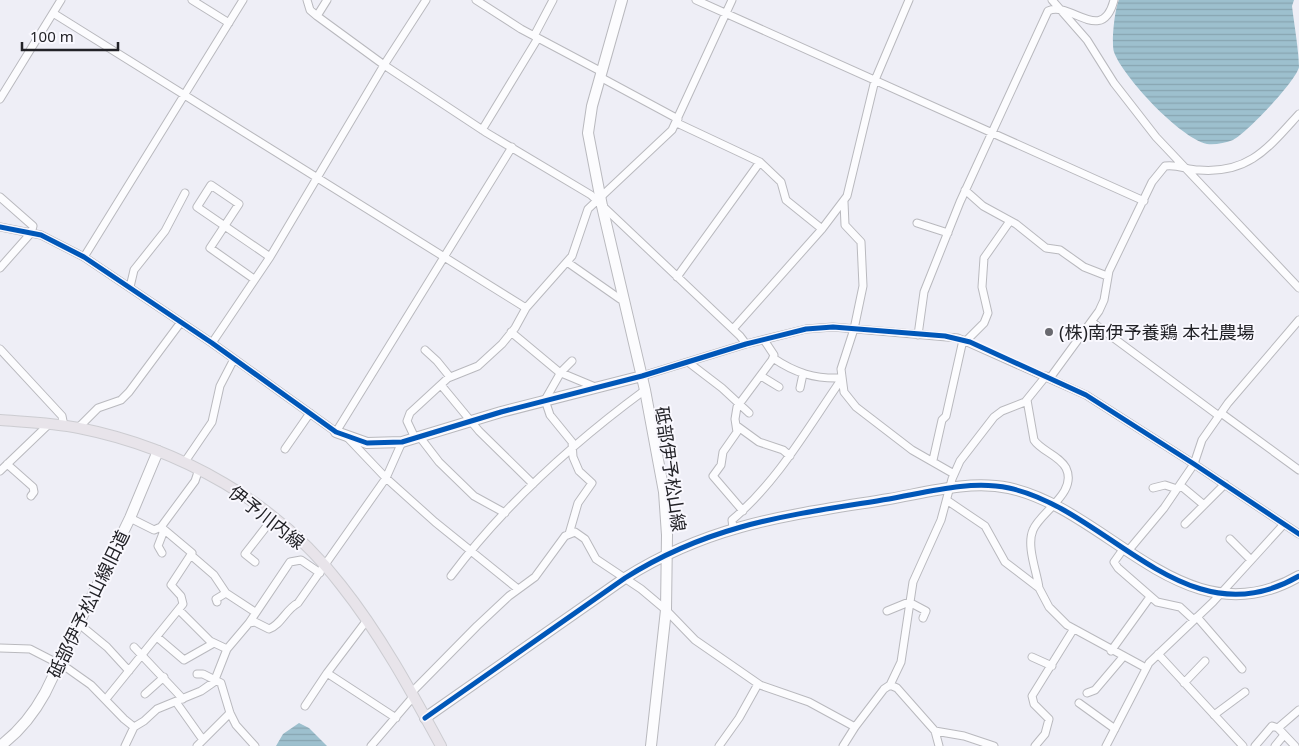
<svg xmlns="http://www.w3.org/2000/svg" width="1299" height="746" viewBox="0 0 1299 746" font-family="'Noto Sans','Noto Sans JP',sans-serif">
  <defs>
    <pattern id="water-rules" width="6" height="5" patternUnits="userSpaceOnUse" patternTransform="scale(1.25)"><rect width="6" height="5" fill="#9dc0ce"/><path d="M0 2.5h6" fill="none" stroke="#87a5b1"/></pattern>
  </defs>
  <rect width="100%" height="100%" fill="#eeeef6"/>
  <path fill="url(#water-rules)" d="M1119,0H1294L1292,6C1294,23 1299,52 1299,67C1296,81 1247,133 1233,140C1225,143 1215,145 1207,144C1180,138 1123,77 1114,52C1111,43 1115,7 1119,0Z
    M299,723L309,728L327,746H276L283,734Z"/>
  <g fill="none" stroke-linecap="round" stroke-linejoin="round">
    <defs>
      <path id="street" d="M192,0L229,23
        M307,0L310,10L317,16L384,65L487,133L591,195L740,336L746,344
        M476,0L521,29L602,72
        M696,0L1144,201
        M1052,0L1087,40L1114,83L1156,137L1299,288
        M53,13L526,308
        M317,16L327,0
        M534,36L553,0
        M600,77L678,119
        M0,99L61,0
        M677,123L760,162L781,182L786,200L822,229
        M482,130L538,38
        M965,190L983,206L1016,224L1046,248L1060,250L1084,267L1107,276
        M0,197L33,226L31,233L0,268
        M844,202L845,225L861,242L863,286L854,329L841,369L844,392L856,407L912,450L954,474
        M917,223L948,233
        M0,227L41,235L84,257L212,343L336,432L512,147
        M84,257L243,0
        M567,262L620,299H624
        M677,277L760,162
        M254,279L210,248L239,204L211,185L197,207L270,257
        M130,287L134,270L165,231L185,193
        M1092,322L1219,416
        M733,329L822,229L847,196L875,80L909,0
        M511,332L559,372L595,387
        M918,335L924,292L960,202L1048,11C1070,0 1102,46 1114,0
        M966,341L984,323L988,313L982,287L984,258L1010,221
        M212,343L270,257L384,65L426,0
        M0,349L62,416L64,426
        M425,350L437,361L450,377
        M773,358C795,373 815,379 841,378
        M688,362L722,388L749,413
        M642,376L746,344L806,329L833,327L958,338L1086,395L1194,464L1299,534
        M761,376L779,387
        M1050,378L1099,311L1104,300L1109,271L1152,182L1165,166C1178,164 1187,170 1199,170C1249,174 1268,148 1299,114
        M441,385L479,431L533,484
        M800,388L803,374
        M1027,400L1034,440C1041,451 1059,455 1066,468C1078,493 1040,512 1033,530C1026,546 1037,572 1039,588
        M1221,413L1299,470
        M737,426L759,442L783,450L790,456
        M78,428L98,408L121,400L129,392L181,322
        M419,436L439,462L474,496L505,513
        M347,437L386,478L435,522L518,589
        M415,438L407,421L410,413L448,378L478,366L502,344L515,328L526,308L572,256L588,209L672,130L732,0
        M285,449L310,413
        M933,460L942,420L946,416L963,340
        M184,463L212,422L220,386L234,359
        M7,464L33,487L34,492L31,496
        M0,471L48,425
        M1180,485L1204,505
        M1153,488L1165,485L1177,489
        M948,501L985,526L1005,562L1039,588L1049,607L1067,625L1146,668
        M743,511L713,476L721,465L723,452L737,432L735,419L737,407L772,360L774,355L764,340
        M130,518L154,530L161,527L195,481L199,469
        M1185,524L1225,484
        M162,528L163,533L158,546L162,553
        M733,528L732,520C778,481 807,429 841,380
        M569,534L578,503L592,483L579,471L573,457L572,442L550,415L545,400L561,372L572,361
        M1230,539L1251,560
        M1124,548L1114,562L1118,568L1157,602L1180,607L1194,620
        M1128,551L1164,508L1194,464L1202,440L1228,403L1299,320
        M192,556L214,575L226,593L216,599L217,602
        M255,562L245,554L273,518
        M451,576C505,504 573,443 645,390
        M226,593L255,612
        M179,610L210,641L227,649
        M887,611L909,602L926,611L923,618
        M1197,617L1242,669
        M367,620L327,673L396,718
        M249,623L290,562L301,560L320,573
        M79,624L107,647L129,671
        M157,637L184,660L214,643
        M134,647L183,699
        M0,648L30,649L67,668L91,685L124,719L134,727
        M1111,651L1150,597
        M1158,654L1243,746
        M1032,657L1052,666
        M197,674H203L221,683L230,713L236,725L255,746
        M1184,683L1205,661
        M890,685L897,688L935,731L964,736L994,746
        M411,693L477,626L509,596L535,577L565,536L575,532L585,539L596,559L641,589L666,610L695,640L760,685L809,702L855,727
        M1087,693L1095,690L1123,657
        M145,694L164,677
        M106,699L183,604L181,596L171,585L192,553L161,527
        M176,702L203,740
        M1079,703L1115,729
        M305,706L327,673
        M1214,715L1245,692
        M1278,728L1295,746
        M935,731L939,746
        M125,746L134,727L144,721L157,709L201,691L214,682L227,649L249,623L255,622L269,629C281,625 286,609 298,603L386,478L402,442
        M197,746L230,713
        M371,746L413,697
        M719,746L739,718L758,684
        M843,746L855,727L884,689L890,685L901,662L913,582L941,520L952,479L960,461L994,417L1002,411L1025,402L1046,376
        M1035,746L1045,734L1049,719L1034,704L1032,696L1073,630
        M1106,746L1149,663L1213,602L1284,524
        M1255,746L1272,726L1278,728L1299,710
        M1275,746L1284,735"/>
      <path id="secondary" d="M622,0L592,106L588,133L602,206L645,390L664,492L667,535L666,610L651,746
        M336,432L367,443L402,442L501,412L642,376
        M425,718L625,578C712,523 791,515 889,499C928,492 970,480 1009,488C1110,510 1186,642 1299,576
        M0,746C19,732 34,713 45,693L130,518L158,451"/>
      <path id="primary" d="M0,420C26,422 54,423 79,428C180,448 278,503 341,585C380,634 411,691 441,746"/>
    </defs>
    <use href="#street" stroke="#b9b9be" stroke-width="9"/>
    <use href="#secondary" stroke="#b9b9be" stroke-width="12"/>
    <use href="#primary" stroke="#ccccd1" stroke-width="12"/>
    <use href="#street" stroke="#fcfcfe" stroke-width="7"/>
    <use href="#secondary" stroke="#fcfcfe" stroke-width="10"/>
    <use href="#primary" stroke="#e8e4ea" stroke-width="10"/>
    <defs>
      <path id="cycleway" d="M0,227L41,235L84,257L212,343L336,432L367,443L402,442L501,412L642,376L746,344L806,329L833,327L945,336L970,342L1086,395L1194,464L1299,534
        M425,718L625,578C712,523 791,515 889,499C928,492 970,480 1009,488C1110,510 1186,642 1299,576"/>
    </defs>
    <use href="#cycleway" stroke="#f9f8fe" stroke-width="8"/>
    <use href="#cycleway" stroke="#0057b8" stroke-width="5"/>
  </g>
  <circle fill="#69696f" stroke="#f9f8fe" stroke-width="2" cx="1049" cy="332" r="5"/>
  <g text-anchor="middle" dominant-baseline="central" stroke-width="4" stroke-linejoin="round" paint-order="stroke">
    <g font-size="18" fill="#222227" stroke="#f9f8fe" text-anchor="start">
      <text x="1059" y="332">(株)南伊予養鶏 本社農場</text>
    </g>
    <g font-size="18" fill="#222227" stroke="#f9f8fe">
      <text transform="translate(671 469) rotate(82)">砥部伊予松山線</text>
      <text transform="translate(267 517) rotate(38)">伊予川内線</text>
      <text transform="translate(88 604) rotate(-64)">砥部伊予松山線旧道</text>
    </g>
  </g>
  <path d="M22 42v8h96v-8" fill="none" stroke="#222227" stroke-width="2.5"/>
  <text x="30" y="42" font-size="15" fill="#222227" stroke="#f9f8fe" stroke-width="4" paint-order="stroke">100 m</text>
</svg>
